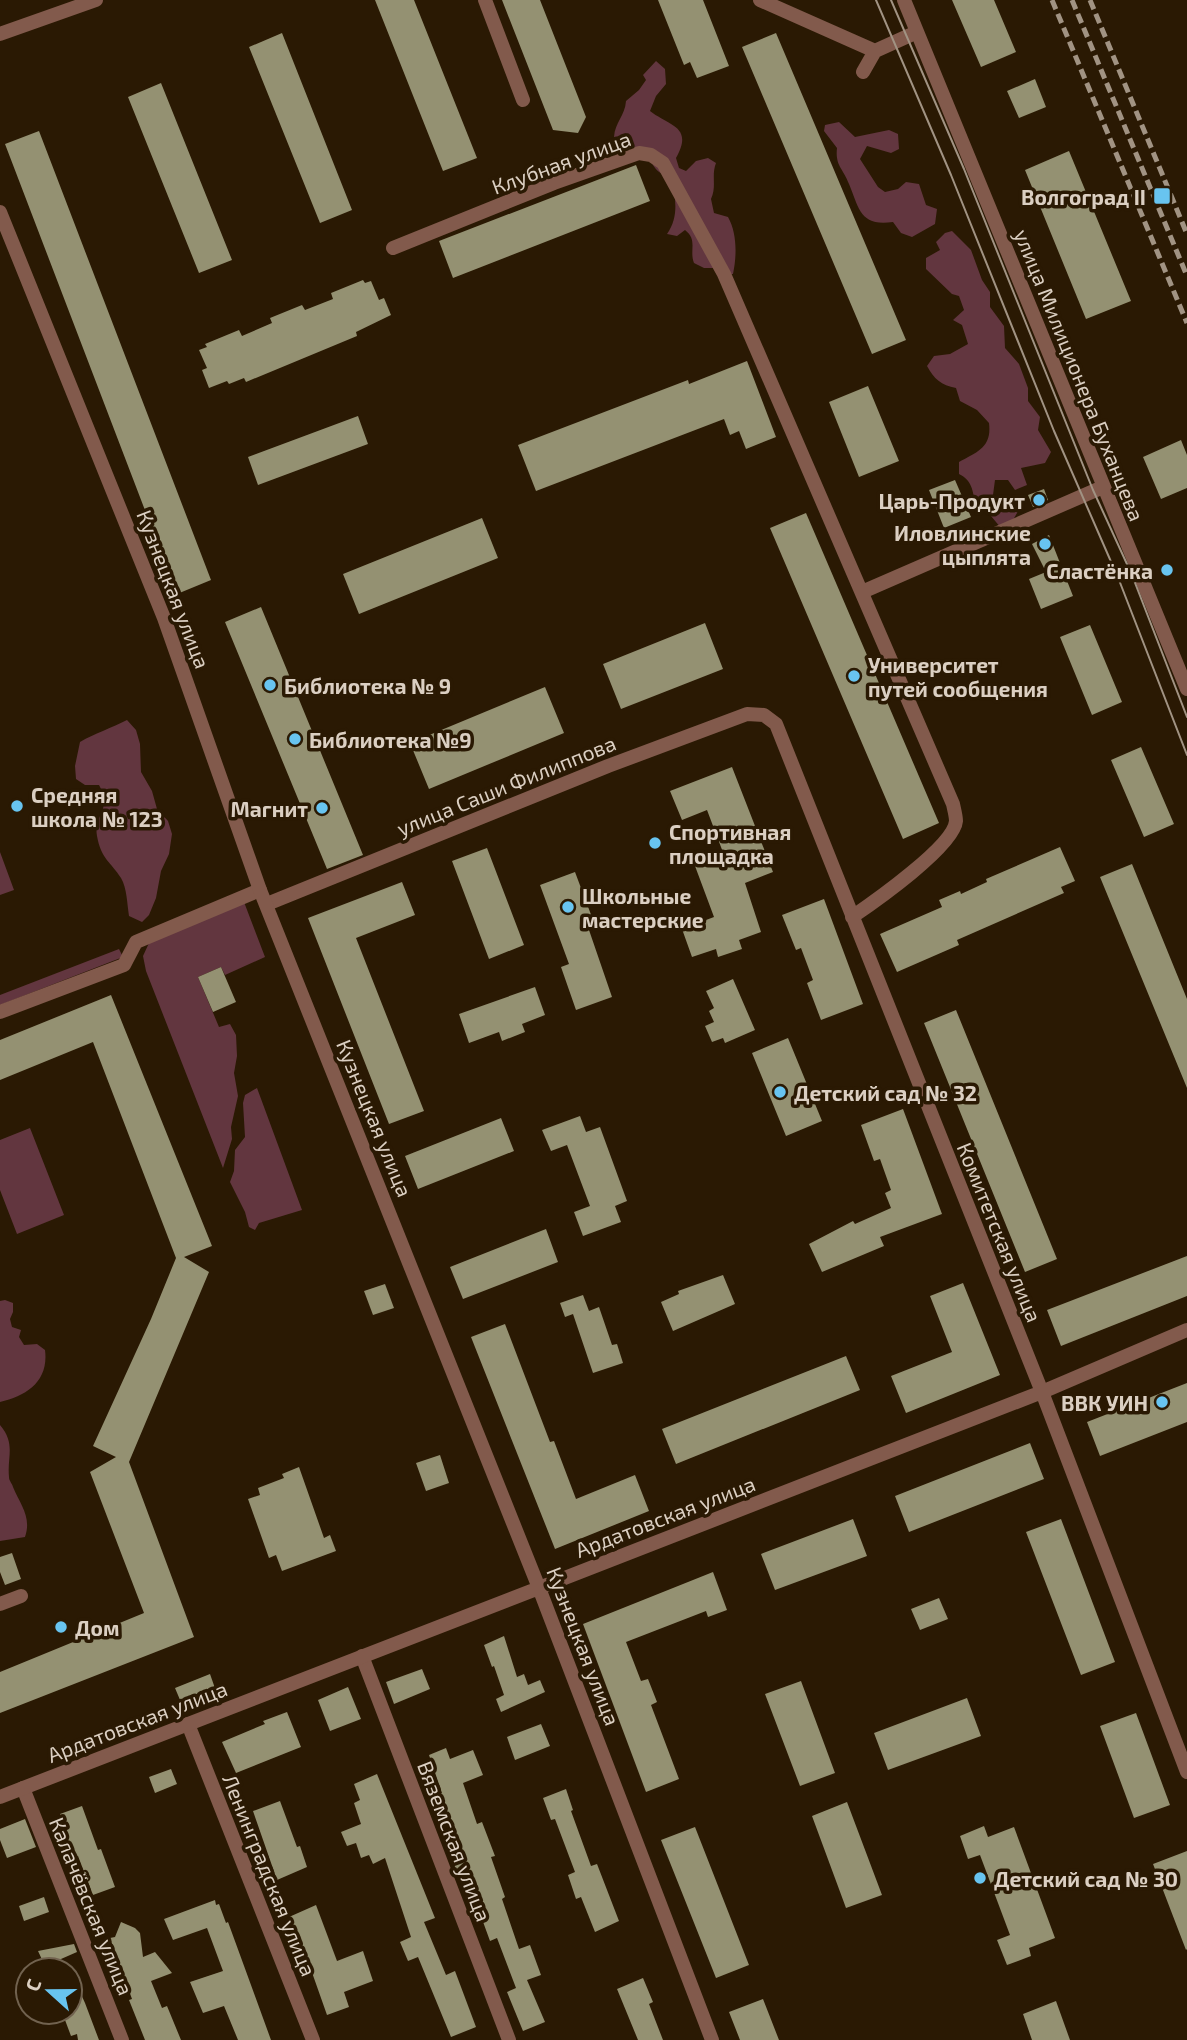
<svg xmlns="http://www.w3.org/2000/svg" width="1187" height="2040" viewBox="0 0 1187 2040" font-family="'Exo 2',sans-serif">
  <rect width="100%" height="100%" fill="#2a1903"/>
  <path fill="#62363f" d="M656,61L665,69L666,84L656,96L650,111C669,126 694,126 676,158L679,168L686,171L696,161L708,158L716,163C711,176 717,186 711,199L714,213L728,217C737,233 737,255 733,274H723L714,268H704L694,263C689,250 698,240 685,230L677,236L667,234C679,217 676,198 671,178C660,174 654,170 650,158L621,145L614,137C615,122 625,116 626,101L639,90L646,80L643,75Z
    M839,122L855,137L889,130L898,134L899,149L891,153L867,146L860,159L878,187L885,192L898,189L906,182L919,184L926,205L937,209L935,224L912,237L901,233L893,222C860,227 859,208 849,184C843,168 835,166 837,148L824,131L825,125Z
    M952,231L971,250L982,280L990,292V307L1004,326L1005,348L1019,364L1028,388V401L1040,417L1038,430L1051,452L1045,463L1021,468L1027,485L1015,490L1008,480H995L993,495L996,502L1010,501L1021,506L1013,520L1001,528L986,510L975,504C973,491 972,480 959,474V462C978,452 992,447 989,423L977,410L960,401L956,388C941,385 934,379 927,366L934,356L950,354L968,344L962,325L953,320L964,310L959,296L952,294L926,269V258L940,250L936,242L945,233Z
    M127,720L136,730L140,744L141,772L152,791L157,809L168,821L172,834L169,854L161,871L156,898L149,915L142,922L129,916C127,904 127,888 121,878C111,862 101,859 97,836C93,814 113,811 99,785H85L76,779L75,766L80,742C95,733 112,728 127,720Z
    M0,852L14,890L0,895Z
    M244,902L265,957L225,975L221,967L198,977L219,1027L230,1024L236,1035L237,1056L234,1073L238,1096L231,1127L232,1139L223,1168L146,971L143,956L149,943Z
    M119,949L123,957L0,1005V995Z
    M257,1088L302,1210L259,1223L255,1230L249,1227L245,1212L230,1182L234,1171L235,1150L245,1137L243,1103L245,1095Z
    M30,1128L64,1215L17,1234L0,1190V1140Z
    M5,1300L13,1303V1312L10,1319L12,1327L21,1330L19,1337L24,1345L37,1344L45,1350C49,1381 27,1396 0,1402V1301Z
    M0,1425C16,1444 7,1456 9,1477C9,1481 12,1483 13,1487C20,1504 32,1517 25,1537L0,1541Z"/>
  <path fill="#949172" d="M375,0H414L477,158L443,171Z
    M502,0H540L586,117L578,133L553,130Z
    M658,0H703L729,66L697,78L690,62L684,65Z
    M952,0H994L1016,52L981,67Z
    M282,33L352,210L320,223L249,47Z
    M776,33L906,340L872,354L742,47Z
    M1035,79L1046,107L1019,118L1007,91Z
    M161,83L232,260L199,273L128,97Z
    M39,131L211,580L177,594L5,144Z
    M1069,151L1131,301L1086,319L1025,170Z
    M636,165L650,201L453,278L439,241Z
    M363,280L365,283L371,281L379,300L384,298L391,315L356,332L357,336L246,382L244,378L229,384L227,381L209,388L202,370L207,368L199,350L207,347L205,344L239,330L242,336L272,323L270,318L302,305L305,310L333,299L331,293Z
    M747,361L776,437L746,449L739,431L730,435L724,419L536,491L518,445L688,380L689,384Z
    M868,386L899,461L859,477L829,402Z
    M358,416L368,444L258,485L248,457Z
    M1181,440L1187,455V488L1161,499L1143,457Z
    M955,480L971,517L944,528L929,490Z
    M1044,489L1048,500L1033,507L1028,495Z
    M806,513L939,823L903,839L770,528Z
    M482,518L498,558L359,614L343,574Z
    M1049,535L1073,596L1041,609L1029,579L1046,572L1032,544Z
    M261,607L363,855L327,869L225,622Z
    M705,623L723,669L621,709L603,664Z
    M1090,625L1122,702L1092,715L1060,637Z
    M545,687L564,733L429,789L410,743Z
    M1141,747L1174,824L1144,837L1111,760Z
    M732,767L773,872L745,883L761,932L739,940L742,949L718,957L716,949L692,957L682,929L714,917L695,866L724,855L707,810L682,820L670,791Z
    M1060,847L1075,881L1061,887L1064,893L957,940L959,945L897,972L880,934L942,907L939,900L960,891L961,894L987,882L986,879Z
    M487,848L524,945L489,959L452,861Z
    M1132,864L1187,999V1088L1100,877Z
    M575,872L596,928L589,930L612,997L576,1010L561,967L569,964L540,885Z
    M402,882L415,915L356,938L424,1111L389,1124L308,918Z
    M824,899L863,1004L821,1020L807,983L813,980L801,948L796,950L782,915Z
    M221,967L236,1002L213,1012L198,977Z
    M733,979L755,1030L725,1043L723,1038L712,1042L705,1026L714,1022L709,1011L714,1008L706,991Z
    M535,987L545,1015L522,1024L525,1032L502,1041L499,1032L469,1043L459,1014Z
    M111,995L212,1246L184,1257L209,1272L129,1462L194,1637L0,1713V1672L144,1613L90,1472L116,1457L93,1446L151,1319L176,1258L93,1042L0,1080V1040Z
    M956,1010L1057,1259L1025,1272L924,1023Z
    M788,1038L822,1121L786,1136L752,1053Z
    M903,1109L942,1214L880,1237L884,1246L822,1272L809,1244L853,1221L855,1224L891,1208L885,1193L891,1190L880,1159L874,1161L861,1125Z
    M580,1116L586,1132L600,1127L627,1201L615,1206L621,1222L583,1236L574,1212L590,1206L567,1145L551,1151L542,1130Z
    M501,1118L514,1151L418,1189L405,1156Z
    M546,1229L558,1262L463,1299L450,1267Z
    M1187,1256V1296L1061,1346L1047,1310Z
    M723,1275L735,1304L673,1331L661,1302L679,1294L678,1291Z
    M963,1283L1000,1375L906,1413L891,1376L952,1352L930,1296Z
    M385,1284L394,1308L373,1315L364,1291Z
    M583,1295L589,1311L599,1307L612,1345L617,1344L623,1363L593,1373L573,1314L565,1317L560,1303Z
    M505,1324L550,1442L554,1441L576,1499L635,1475L649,1511L555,1549L471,1337Z
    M846,1356L860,1390L676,1464L662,1429Z
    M1187,1383V1422L1100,1456L1087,1422Z
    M1030,1443L1044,1479L909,1532L895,1496Z
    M440,1455L449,1483L426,1491L416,1463Z
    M299,1467L324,1538L330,1535L336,1551L282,1571L276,1555L269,1558L248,1499L260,1495L258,1488L284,1478L282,1474Z
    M853,1519L867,1556L775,1590L761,1554Z
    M1061,1519L1115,1662L1081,1675L1026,1532Z
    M12,1553L21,1579L5,1585L0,1572V1557Z
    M713,1572L727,1610L708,1617L706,1611L626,1642L641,1681L648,1679L657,1702L651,1705L679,1779L646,1792L583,1624Z
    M939,1598L948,1619L920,1630L911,1609Z
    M504,1636L517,1677L524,1674L528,1685L540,1680L545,1692L501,1712L496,1699L504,1695L494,1666L492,1667L484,1645Z
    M422,1669L430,1689L394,1704L386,1682Z
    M210,1674L217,1694L183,1707L175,1688Z
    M801,1681L835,1773L800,1786L765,1694Z
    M348,1687L361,1719L330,1731L318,1700Z
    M967,1698L981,1736L888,1770L874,1733Z
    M287,1712L301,1747L236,1773L222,1742L265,1724L263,1721Z
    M1136,1713L1170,1805L1134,1818L1100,1726Z
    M541,1724L550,1746L515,1760L507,1737Z
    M446,1748L450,1759L473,1750L483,1775L463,1783L477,1824L482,1822L495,1856L491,1857L505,1897L502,1899L519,1949L530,1945L541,1975L527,1980L545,2022L523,2031L507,1992L516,1988L497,1938L490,1941L478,1908L474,1909L460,1868L456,1870L445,1836L452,1833L437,1795L442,1793L429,1755Z
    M171,1769L177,1784L155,1793L149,1777Z
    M377,1774L435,1918L424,1922L446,1975L455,1971L476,2027L451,2037L418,1957L408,1961L400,1942L411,1937L385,1858L373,1864L369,1855L361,1858L356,1843L347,1846L341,1832L361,1824L354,1803L360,1800L354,1784Z
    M566,1789L573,1810L571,1811L591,1866L597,1864L619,1921L595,1932L581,1897L576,1899L568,1875L575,1872L555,1819L551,1820L543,1798Z
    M280,1801L297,1847L300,1846L307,1867L277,1880L253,1811Z
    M847,1802L882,1895L846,1908L812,1816Z
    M82,1806L98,1850L101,1849L115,1887L93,1895L78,1856L67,1860L60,1841L68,1838L60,1814Z
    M25,1819L36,1847L7,1858L0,1840V1829Z
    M984,1826L988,1837L1014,1827L1055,1938L1029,1948L1031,1956L1007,1965L997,1940L1010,1935L980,1855L968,1859L960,1836Z
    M695,1827L749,1965L716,1978L661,1840Z
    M1187,1851V1949L1186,1950L1153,1864Z
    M44,1897L49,1912L24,1921L19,1906Z
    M215,1900L216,1905L219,1904L226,1923L228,1922L271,2040H238L224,2006L203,2013L190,1982L223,1971L207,1928L173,1940L164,1919Z
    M316,1905L337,1961L363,1951L373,1981L344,1992L349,2007L327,2015L303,1947L301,1948L289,1917Z
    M121,1922L135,1928L140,1933L143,1957L155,1952L172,1973L151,1981L162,2008L167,2006L181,2040H145L129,2000L132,1999L110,1938L115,1937Z
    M74,1944L77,1952L45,1966L38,1951Z
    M70,1970L85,2003L99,2040H78L77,2034L71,2036L62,2012H70Z
    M643,1978L653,2002L649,2004L663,2040H638L617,1989Z
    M763,1999L779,2040H740L729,2012Z
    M1056,2001L1070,2040H1032L1023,2014Z"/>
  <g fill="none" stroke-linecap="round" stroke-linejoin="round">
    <path stroke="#825a4c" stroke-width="14" d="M485,0L523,100
      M760,0L875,51L917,32
      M904,0L1187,689
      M0,34L96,0
      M863,72L875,51
      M393,248L554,183L639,153L651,155L663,163L724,274L953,804C954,809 956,816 956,821C954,846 874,902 852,917
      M862,592L1103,487
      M267,904L608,766L747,714L764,715L776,724L1042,1392L1187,1772
      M0,1012L124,965L136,942L260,890
      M539,1588L1042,1392L1187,1330
      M0,1604L21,1596
      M362,1656L509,2040
      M188,1724L313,2040
      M23,1788L122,2040"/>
    <path stroke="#825a4c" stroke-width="14" d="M0,212L164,618L260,890L539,1588L712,2040
      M0,1797L539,1588"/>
    <path stroke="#a19383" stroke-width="2" d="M876,0L951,175L1054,431L1119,580L1187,755
      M891,0L964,169L1093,490L1132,575L1187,717"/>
    <path stroke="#a19383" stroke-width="5" stroke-dasharray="10 5" stroke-linecap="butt" d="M1052,0L1187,323
      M1072,0L1187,276
      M1090,0L1187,234"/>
  </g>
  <g fill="#68c4f0" stroke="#2a1903" stroke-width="2.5">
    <rect x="1153" y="187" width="18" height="18" rx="3.5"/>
    <circle cx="1039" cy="500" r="7"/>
    <circle cx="1045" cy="544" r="7"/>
    <circle cx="1167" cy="570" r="7"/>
    <circle cx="854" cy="676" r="7"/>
    <circle cx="270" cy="685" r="7"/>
    <circle cx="295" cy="739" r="7"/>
    <circle cx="17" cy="806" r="7"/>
    <circle cx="322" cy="808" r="7"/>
    <circle cx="655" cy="843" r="7"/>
    <circle cx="568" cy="907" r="7"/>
    <circle cx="780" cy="1092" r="7"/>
    <circle cx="1162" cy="1402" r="7"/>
    <circle cx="61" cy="1627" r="7"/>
    <circle cx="980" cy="1878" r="7"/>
  </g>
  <g text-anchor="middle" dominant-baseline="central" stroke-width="7" stroke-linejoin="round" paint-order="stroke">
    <g font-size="21" fill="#dbcfc2" stroke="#2a1903">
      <text transform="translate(561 162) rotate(-20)">Клубная улица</text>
      <text transform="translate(1080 375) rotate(68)">улица Милиционера Буханцева</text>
      <text transform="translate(174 589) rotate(69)">Кузнецкая улица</text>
      <text transform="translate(506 785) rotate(-22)">улица Саши Филиппова</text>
      <text transform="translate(375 1118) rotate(68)">Кузнецкая улица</text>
      <text transform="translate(1000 1232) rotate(68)">Комитетская улица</text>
      <text transform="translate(665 1516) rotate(-21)">Ардатовская улица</text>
      <text transform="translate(584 1646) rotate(69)">Кузнецкая улица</text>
      <text transform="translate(137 1721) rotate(-21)">Ардатовская улица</text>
      <text transform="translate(455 1841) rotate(69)">Вяземская улица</text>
      <text transform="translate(270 1875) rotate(68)">Ленинградская улица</text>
      <text transform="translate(92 1906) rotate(68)">Калачёвская улица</text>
    </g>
    <g font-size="21" font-weight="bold" fill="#dbcfc2" stroke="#2a1903" text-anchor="start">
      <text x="1146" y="196" text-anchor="end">Волгоград II</text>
      <text x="1025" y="500" text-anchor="end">Царь-Продукт</text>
      <text x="1031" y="532" text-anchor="end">Иловлинские<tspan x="1031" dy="24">цыплята</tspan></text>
      <text x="1153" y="570" text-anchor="end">Сластёнка</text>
      <text x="868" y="664">Университет<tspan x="868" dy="24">путей сообщения</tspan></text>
      <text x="284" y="685">Библиотека № 9</text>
      <text x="309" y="739">Библиотека №9</text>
      <text x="31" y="794">Средняя<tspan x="31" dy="24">школа № 123</tspan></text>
      <text x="308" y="808" text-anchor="end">Магнит</text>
      <text x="669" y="831">Спортивная<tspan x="669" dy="24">площадка</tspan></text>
      <text x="582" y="895">Школьные<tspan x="582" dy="24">мастерские</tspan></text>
      <text x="794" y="1092">Детский сад № 32</text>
      <text x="1148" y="1402" text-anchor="end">ВВК УИН</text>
      <text x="75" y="1627">Дом</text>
      <text x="994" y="1878">Детский сад № 30</text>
    </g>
  </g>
  <g transform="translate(49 1991) rotate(291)"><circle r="33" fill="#2a1903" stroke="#71624f" stroke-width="2"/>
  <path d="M0-5L12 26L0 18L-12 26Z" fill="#68c4f0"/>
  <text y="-10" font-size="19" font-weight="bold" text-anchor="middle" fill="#dbcfc2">С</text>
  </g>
</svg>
